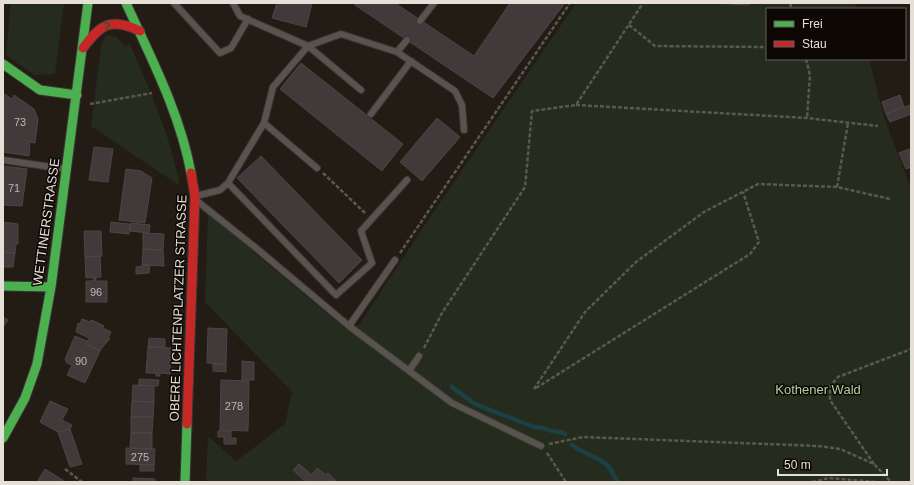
<svg xmlns="http://www.w3.org/2000/svg" width="914" height="485" viewBox="0 0 914 485" font-family="Arial,sans-serif">
  <rect width="100%" height="100%" fill="#221c15"/>
  <path fill="#252c1e" d="M11,3H64L55,74L34,75L6,55Z
    M576,3H855L856,9H767V59H869L884,117L911,189V482H206L208,436L236,461L285,424L292,392L205,302L208,214L347,330L359,325L426,223Z
    M106,35L116,37L126,46L130,44C150,91 171,136 180,186L91,126L101,46Z"/>
  <g fill="none" stroke-linecap="round" stroke-linejoin="round">
    <path stroke="#1b4144" stroke-width="4.5" d="M452,387L475,404L534,427C544,426 551,433 561,432L565,434
      M572,445C583,454 598,456 608,466C612,470 614,477 618,482"/>
  </g>
  <path fill="#413a3b" stroke="#4b4645" d="M277,3H312L306,27L272,18Z
    M356,3H395L474,56L510,3H565L493,98L355,5Z
    M711,3H749V5Z
    M301,63L403,144L382,171L280,89Z
    M3,93L12,99L14,95L34,109L38,119L35,143L30,142L29,156L3,152V138L5,129L3,125Z
    M900,95L904,107L886,114L882,102Z
    M910,105L911,114L890,122L886,114Z
    M437,118L460,137L422,181L400,162Z
    M94,147L113,149L108,182L89,180Z
    M909,149L911,167L906,169L899,153Z
    M261,156L362,260L339,283L237,178Z
    M3,166L27,169L22,206L3,205Z
    M126,169L141,171L152,178L145,223L119,220Z
    M3,222L18,224V244H16L15,253L3,252Z
    M111,222L130,224L129,234L110,232Z
    M131,223L150,225L149,233L130,231Z
    M84,231H101L102,256L85,257Z
    M143,233L164,234L163,250L143,249Z
    M143,249L163,250L164,266L142,265Z
    M3,252L15,253L13,267H3Z
    M100,256L101,277L86,278L85,257Z
    M143,265H150L149,273L136,274V267L143,266Z
    M96,278V281H107V302H86V281H93V279Z
    M3,317L8,320L3,327Z
    M82,319L90,322L91,320L96,322L104,326L103,328L111,332L108,338L110,339L104,345L100,351L86,344L89,338L76,332L78,323L80,324Z
    M208,328L227,329L226,364L207,363Z
    M75,336L87,341L86,344L100,351L85,383L67,375L72,365L67,363L65,359Z
    M149,338L165,339V347H148Z
    M148,347L171,348L170,374L160,373V376H156V373H146Z
    M242,361L254,362V380H242Z
    M213,364H226V372L213,371Z
    M139,379L159,380L158,386L139,385Z
    M221,380L249,381L248,431L220,430Z
    M133,385L154,386V402L132,401Z
    M50,401L68,409L62,420L72,425L70,429L58,432L40,422Z
    M132,401L154,402L153,417H131Z
    M131,417H153L152,433H131Z
    M70,429L82,464L70,467L58,432Z
    M218,431H231V438H236V444H224V437H218Z
    M131,433H152V449L130,448Z
    M126,448L155,449L154,465L126,464Z
    M299,464L312,475L317,468L326,475L328,473L336,481L306,482L293,470Z
    M140,465H154V471H140Z
    M45,469L66,482H37Z
    M133,478L155,479V482H133Z"/>
  <g fill="none" stroke-linecap="round" stroke-linejoin="round">
    <defs>
      <path id="lane" d="M174,3L220,53L231,48L248,19
        M233,3L240,16L308,46L361,90
        M420,21L434,3
        M397,52L407,40
        M371,114L411,61
        M264,123L317,168
        M3,160L65,169
        M228,183L336,295L372,263L361,231L407,180
        M196,196L220,190L228,183L264,123L273,87L308,46L341,34L397,52L455,91L462,105L464,130
        M197,201L256,248L349,326L452,403L541,446
        M349,326L395,260
        M409,371L419,356"/>
      <path id="fast" d="M126,3C151,58 180,113 191,173
        M3,64L40,90L77,95
        M3,286L51,287
        M3,438L25,398L37,364L51,287L88,3
        M185,482L187,424"/>
      <path id="jam" d="M83,48C101,24 111,17 140,31
        M187,424L195,196L191,173"/>
    </defs>
    <use href="#lane" stroke="#3b3631" stroke-width="8"/>
    <use href="#fast" stroke="#3b3631" stroke-width="11"/>
    <use href="#jam" stroke="#3b3631" stroke-width="11"/>
    <path stroke="#5b5751" stroke-width="2.5" stroke-dasharray="4 2" stroke-linecap="butt" d="M790,3L792,9
      M629,25L655,46L767,47
      M806,59L810,75L807,118
      M90,104L152,93
      M576,105L807,118L878,126
      M323,173L365,213
      M837,187L848,123
      M400,253L570,3
      M424,348L442,313L525,187L532,111L576,105L643,3
      M536,388L750,254L759,242L743,192
      M534,389L585,312L636,262L704,212L758,184L837,187L890,199
      M549,444L583,437L819,446L840,449L874,464L891,482
      M547,453L566,482
      M874,464L830,400V386L838,377L911,349
      M65,469L82,482
      M812,482L829,478L876,482"/>
    <use href="#lane" stroke="#58534e" stroke-width="6"/>
    <use href="#fast" stroke="#4caf50" stroke-width="9"/>
    <use href="#jam" stroke="#c62828" stroke-width="9"/>
  </g>
  <defs><path id="oneway-chevron" d="M-2-3.5L2.5 0L-2 3.5" fill="none" stroke-width="1.6" stroke-linecap="round" stroke-linejoin="round"/></defs>
  <use stroke="#2c5c2a" href="#oneway-chevron" transform="translate(107 25) rotate(-22)"/>
  <g text-anchor="middle" dominant-baseline="central" stroke-width="3" stroke-linejoin="round" paint-order="stroke">
    <g font-size="11" fill="#bdb6b0">
      <text x="20" y="122">73</text>
      <text x="14" y="188">71</text>
      <text x="96" y="292">96</text>
      <text x="81" y="361">90</text>
      <text x="234" y="406">278</text>
      <text x="140" y="457">275</text>
    </g>
    <g font-size="13" fill="#e6dfd7" stroke="#0d0804">
      <text transform="translate(46 222) rotate(-82)">WETTINERSTRASSE</text>
      <text transform="translate(178 308) rotate(-88)">OBERE LICHTENPLATZER STRASSE</text>
    </g>
    <g font-size="13" fill="#b3d29e" stroke="#0d0804">
      <text x="818" y="389">Kothener Wald</text>
    </g>
  </g>
  <rect width="914" height="485" fill="none" stroke="#e6dfd7" stroke-width="8"/>
  <rect x="766" y="8" width="140" height="52" fill="#0d0804" stroke="#645e58"/>
  <rect x="774" y="21" width="20" height="6" fill="#4caf50" stroke="#645e58"/>
  <text x="802" y="28" font-size="12" fill="#e6dfd7">Frei</text>
  <rect x="774" y="41" width="20" height="6" fill="#c62828" stroke="#645e58"/>
  <text x="802" y="48" font-size="12" fill="#e6dfd7">Stau</text>
  <path d="M778 469v6h109v-6" fill="none" stroke="#e6dfd7" stroke-width="2"/>
  <text x="784" y="469" font-size="12" fill="#e6dfd7" stroke="#0d0804" stroke-width="3" paint-order="stroke">50 m</text>
</svg>
